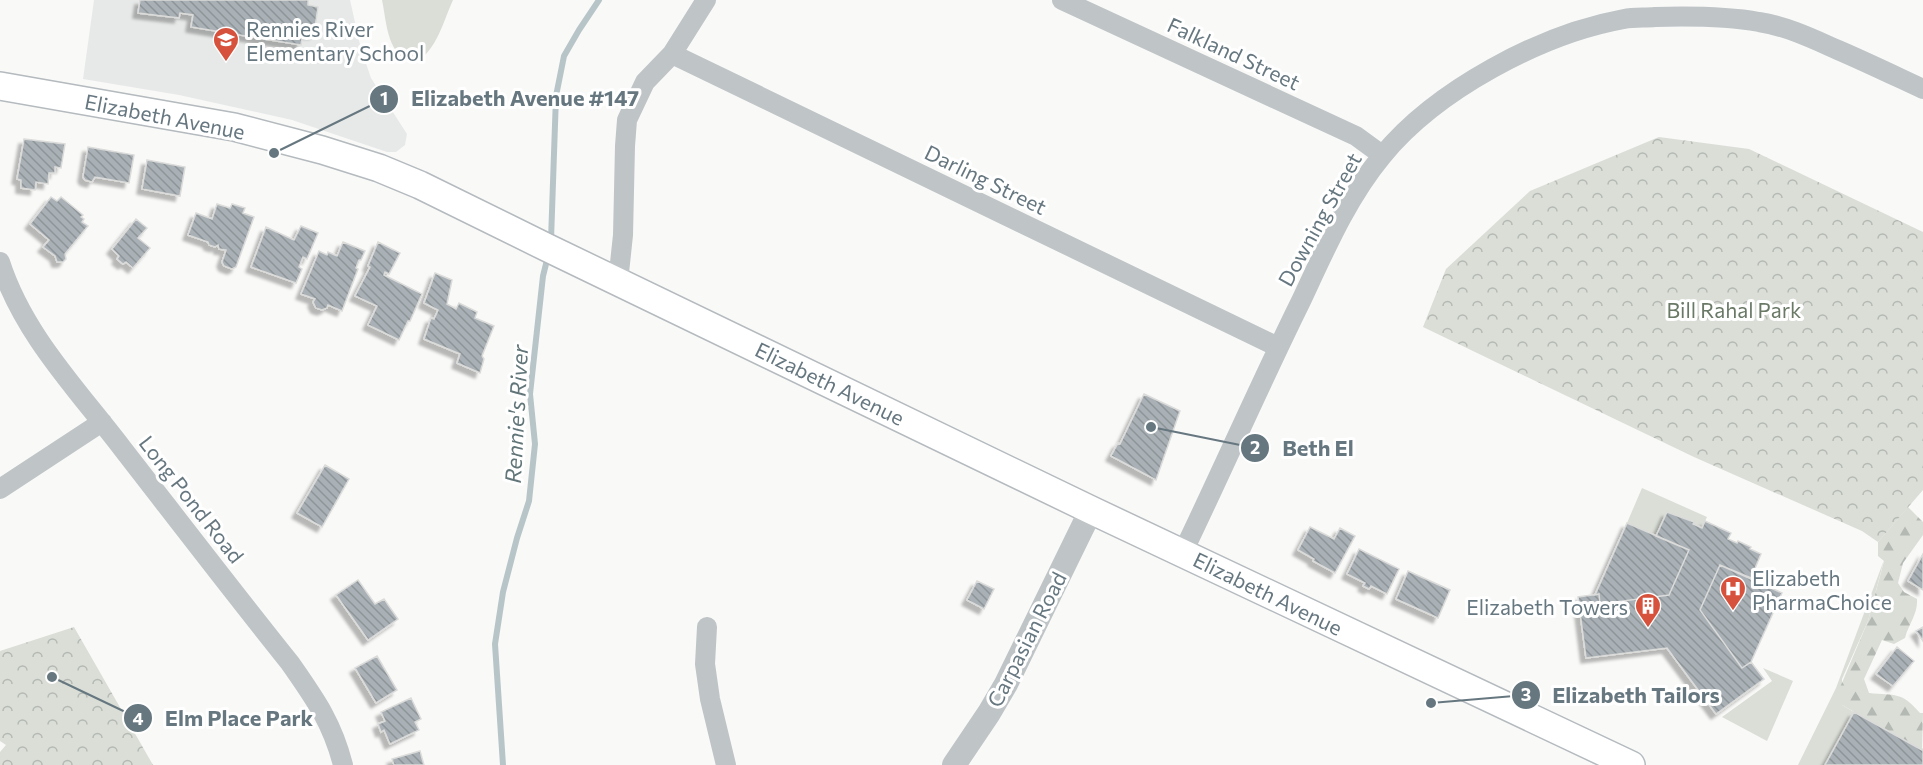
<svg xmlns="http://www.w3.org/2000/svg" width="1923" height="765" viewBox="0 0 1923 765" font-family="Commissioner,sans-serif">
  <defs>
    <pattern id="forest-firs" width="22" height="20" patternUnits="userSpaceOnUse" patternTransform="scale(1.5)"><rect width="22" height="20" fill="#daded7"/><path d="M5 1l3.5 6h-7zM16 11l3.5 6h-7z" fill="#b5b9b4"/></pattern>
    <pattern id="park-crowns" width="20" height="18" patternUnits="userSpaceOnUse" patternTransform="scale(1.5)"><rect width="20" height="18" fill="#daded7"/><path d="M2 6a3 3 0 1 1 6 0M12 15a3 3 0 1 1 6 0" fill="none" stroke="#b5b9b4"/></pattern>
    <pattern id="building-back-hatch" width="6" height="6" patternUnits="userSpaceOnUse" patternTransform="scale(1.5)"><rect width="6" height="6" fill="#a9b1b6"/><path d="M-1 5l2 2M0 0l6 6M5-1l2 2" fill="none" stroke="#8d9599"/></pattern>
    <filter id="shadow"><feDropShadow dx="-5" dy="5" stdDeviation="1.5" flood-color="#0004"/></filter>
  </defs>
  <rect width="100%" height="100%" fill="#f9f9f8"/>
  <path fill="#e7e9e8" d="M94,0H350L361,49L371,78L407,134L405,145L396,152H387L292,120L179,95L83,79Z"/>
  <path fill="#daded7" d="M382,0H453C443,22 437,50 415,63C387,57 387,24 382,0Z
    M1642,488L1707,517L1702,528L1693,524V521L1667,512L1656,536L1627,523Z
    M1884,560L1868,621L1842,679V705L1854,712L1825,765H1798L1836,688Z
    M1763,668L1793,681L1767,741L1722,717L1772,681Z"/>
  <path fill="url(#forest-firs)" d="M1908,507L1923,522V535L1903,563L1898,583L1904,592L1917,599C1918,614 1909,623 1905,638L1894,644L1882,640L1864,679L1869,693C1896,696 1901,691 1920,713H1923L1922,750L1842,705L1836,697L1868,621L1884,561L1878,556V542Z"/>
  <path fill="url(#park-crowns)" d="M1659,137L1749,149L1923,232V490L1878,542L1862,531L1694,457L1423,327L1446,269L1530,191Z
    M74,627L153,765H0V752L6,745L0,741V651Z"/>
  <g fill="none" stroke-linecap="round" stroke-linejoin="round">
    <path stroke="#b8c5c8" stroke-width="6" d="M551,240L556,96L564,56L579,30L599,0
      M503,765L495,644L503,592L517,538L529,501L535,444L530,394L543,276L548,256"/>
  </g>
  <path fill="url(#building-back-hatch)" stroke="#dbdbda" stroke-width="1.5" filter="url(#shadow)" d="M140,0H308V5L318,7L314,34L303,33L301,45L191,27L193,15L180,13L179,18L138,13Z
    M24,139L65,144L61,168L55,167V173H49L48,184L36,182L35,190L21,188V180L17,179Z
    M88,147L134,155L129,183L95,177L92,182L85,180L83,177Z
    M147,160L185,167L180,196L142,189Z
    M51,197L57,201L61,197L83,215L81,217L84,219L82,222L88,226L65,254L66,259L63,262H57L55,256L43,247L49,240L30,224Z
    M217,204L230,208L232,204L245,208L243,213L254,217L236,267L232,269L224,266L222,262L226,250L219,249L218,245L215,247L209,245L208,242L188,235L196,213L212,219Z
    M136,219L147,228L138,238L150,248L133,268L126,262L123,264L117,259L119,256L112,249Z
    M301,226L318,233L307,259L303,257L299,267L302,269L296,283L251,267L266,227L294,240Z
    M343,242L365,251L361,260H359L356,268L358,269L342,311L328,305L327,308L322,310L316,308L313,302L315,299L301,294L319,251L327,255L328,252L337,256Z
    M378,242L400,253L389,274L385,272L384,275L422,294L410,321H408L399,340L368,325L377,306L355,296L370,267L368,266Z
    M435,273L452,280L447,304L456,309L459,303L477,312L475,318L494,326L482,356L484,359L480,373L457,363L460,354L424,339L431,318L434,319L438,310L424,303Z
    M1144,394L1180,411L1156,480L1111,456L1118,443L1120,444Z
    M325,465L349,479L322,527L297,513Z
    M1667,512L1694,522L1693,524L1702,528L1705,521L1731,533L1728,539L1737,543L1738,541L1751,547L1750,549L1761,554L1751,578L1720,565L1700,610L1742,668L1751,662L1764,679L1716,714L1667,648L1586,658L1578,597L1599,594L1600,604L1669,595L1689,550L1656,536Z
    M1627,523L1689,550L1669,595L1600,604L1599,594L1595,595Z
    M1310,527L1334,539L1340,528L1355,536L1335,573L1313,561L1314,559L1298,550Z
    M1359,549L1399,569L1387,594L1371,586L1369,589L1363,586L1365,583L1347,574Z
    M1923,554V590L1908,581Z
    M1720,565L1782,593L1751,662L1742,668L1700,610Z
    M1408,571L1450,590L1438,618L1396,599Z
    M358,580L375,604L384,599L398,619L368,640L336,595Z
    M977,581L994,589L984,609L967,600Z
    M1923,627V641L1916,631Z
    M1897,647L1914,661L1893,686L1876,674Z
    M377,656L397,690L376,703L355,668Z
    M411,698L421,719L415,722L419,730L390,744L384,730L381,732L378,724L385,721L381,712Z
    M1854,712L1922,750L1923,749V765H1825Z
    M420,751L424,765H394L392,759Z"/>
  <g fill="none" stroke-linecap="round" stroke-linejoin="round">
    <defs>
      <path id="secondary" d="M0,86L234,127L322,150L379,168L420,185L550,249L1091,510L1631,765"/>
    </defs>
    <use href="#secondary" stroke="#b4babe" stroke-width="30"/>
    <path stroke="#bfc4c7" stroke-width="20" d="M1062,0L1356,136L1382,155
      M672,54L1278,347
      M0,262C23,334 77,389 122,448C178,520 233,592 290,663C315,699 332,722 343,765
      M618,282L623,235L625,146L627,120L645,82L672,54L706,0
      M0,489L102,422
      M1183,552C1223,469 1260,384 1301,301C1324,252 1347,198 1382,156C1436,90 1541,34 1624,19C1634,17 1645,18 1655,17C1690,16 1725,16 1759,22C1786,26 1813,39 1838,50C1866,62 1895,76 1923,89
      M707,627L705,664L710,699L726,765"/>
    <path stroke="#bfc4c7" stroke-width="24" d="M954,765L989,713L1006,684L1091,510"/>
    <use href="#secondary" stroke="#fff" stroke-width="27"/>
  </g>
  <defs>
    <symbol id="school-pin" viewBox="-11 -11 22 30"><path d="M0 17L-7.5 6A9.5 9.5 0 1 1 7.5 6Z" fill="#d6523c" stroke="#fff"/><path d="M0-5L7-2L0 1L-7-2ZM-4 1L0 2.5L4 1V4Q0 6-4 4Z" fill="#fff"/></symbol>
    <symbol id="hospital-pin" viewBox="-11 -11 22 30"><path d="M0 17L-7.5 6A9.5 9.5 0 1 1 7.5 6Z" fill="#d6523c" stroke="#fff"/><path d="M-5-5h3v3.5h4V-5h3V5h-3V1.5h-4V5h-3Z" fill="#fff"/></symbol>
    <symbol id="building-pin" viewBox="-11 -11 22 30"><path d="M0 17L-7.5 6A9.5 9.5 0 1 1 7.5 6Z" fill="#d6523c" stroke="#fff"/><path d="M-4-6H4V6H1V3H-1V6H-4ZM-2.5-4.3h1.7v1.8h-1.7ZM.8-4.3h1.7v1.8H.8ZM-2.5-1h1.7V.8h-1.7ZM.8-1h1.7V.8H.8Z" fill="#fff"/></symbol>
  </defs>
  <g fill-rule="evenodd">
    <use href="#school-pin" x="211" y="25" width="30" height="40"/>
    <use href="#hospital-pin" x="1718" y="574" width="30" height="40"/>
    <use href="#building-pin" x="1633" y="591" width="30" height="40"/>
  </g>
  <g text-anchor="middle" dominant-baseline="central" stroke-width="6" stroke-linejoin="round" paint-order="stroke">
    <g font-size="21" fill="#667780" stroke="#fff" text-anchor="start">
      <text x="246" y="28">Rennies River<tspan x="246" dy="24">Elementary School</tspan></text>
      <text x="1752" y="577">Elizabeth<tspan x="1752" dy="24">PharmaChoice</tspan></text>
      <text x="1628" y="606" text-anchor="end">Elizabeth Towers</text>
    </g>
    <g font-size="21" fill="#667780" stroke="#fff">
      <text transform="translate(1234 53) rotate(25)">Falkland Street</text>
      <text transform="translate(165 116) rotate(11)">Elizabeth Avenue</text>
      <text transform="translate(986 179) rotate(26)">Darling Street</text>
      <text transform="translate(1319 219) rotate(-61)">Downing Street</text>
      <text transform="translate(830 383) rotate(26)">Elizabeth Avenue</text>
      <text transform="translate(192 499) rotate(52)">Long Pond Road</text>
      <text transform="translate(1268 593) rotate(26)">Elizabeth Avenue</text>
      <text transform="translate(1026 639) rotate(-63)">Carpasian Road</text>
    </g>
    <g font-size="21" fill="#6a7966" stroke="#fff">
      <text x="1734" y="309">Bill Rahal Park</text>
    </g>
    <g font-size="22" font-style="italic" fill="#62767a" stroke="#fff">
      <text transform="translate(516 414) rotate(-87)">Rennie's River</text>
    </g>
  </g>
  <path fill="none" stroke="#667780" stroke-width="2" d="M274 153L384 99M1151 427L1255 448M1431 703L1526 695M52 677L138 718"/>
  <g fill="#667780" stroke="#fff" stroke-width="2">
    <circle cx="274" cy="153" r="6"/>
    <circle cx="1151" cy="427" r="6"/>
    <circle cx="1431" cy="703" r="6"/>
    <circle cx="52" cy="677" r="6"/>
    <circle cx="384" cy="99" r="15"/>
    <circle cx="1255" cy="448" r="15"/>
    <circle cx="1526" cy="695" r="15"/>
    <circle cx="138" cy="718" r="15"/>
  </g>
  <g font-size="18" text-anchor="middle" font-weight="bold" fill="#fff">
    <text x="384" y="105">1</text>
    <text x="1255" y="454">2</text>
    <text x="1526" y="701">3</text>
    <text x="138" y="725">4</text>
  </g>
  <g font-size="22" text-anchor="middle" font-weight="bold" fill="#667780" stroke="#fff" stroke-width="6" stroke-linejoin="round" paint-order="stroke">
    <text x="525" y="106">Elizabeth Avenue #147</text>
    <text x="1318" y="456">Beth El</text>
    <text x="1636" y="703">Elizabeth Tailors</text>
    <text x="239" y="726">Elm Place Park</text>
  </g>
</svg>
